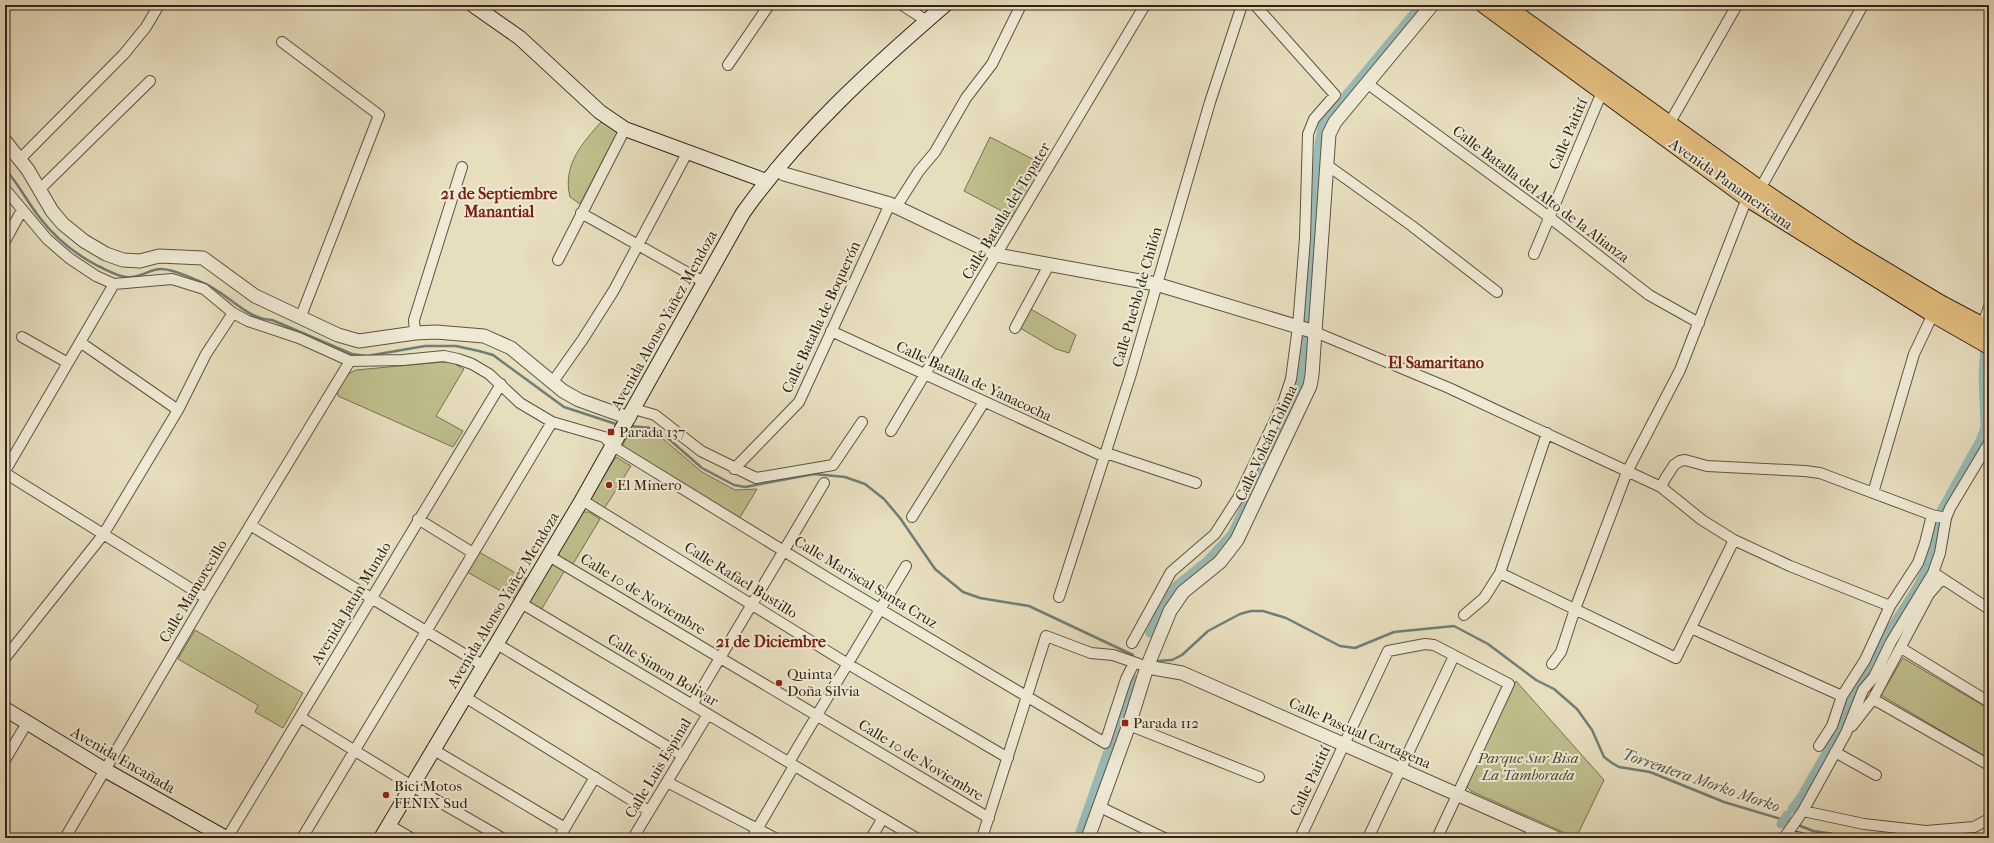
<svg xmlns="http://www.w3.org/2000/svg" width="1994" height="843" viewBox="0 0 1994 843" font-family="'IM FELL French Canon',serif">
  <rect width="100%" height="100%" fill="#e7debe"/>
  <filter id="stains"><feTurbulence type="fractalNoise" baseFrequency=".005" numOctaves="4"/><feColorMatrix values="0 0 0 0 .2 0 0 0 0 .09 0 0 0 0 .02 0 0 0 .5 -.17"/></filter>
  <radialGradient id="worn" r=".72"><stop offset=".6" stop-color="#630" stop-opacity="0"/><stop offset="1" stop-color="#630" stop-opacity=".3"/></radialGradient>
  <path fill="#bebf8c" stroke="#787150" d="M603,120L617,133L580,204L570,197C562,165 583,142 603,120Z
    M990,137L1044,165L1013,217L964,191Z
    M1029,308L1076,335L1069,353L1056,349L1020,328Z
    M442,362L453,363L464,369L436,416L463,431L453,447L338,396L337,389L346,375L356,370Z
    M632,429L645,430L661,437L702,472L735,490L757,489L739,519L625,448L623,444Z
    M616,457L631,466L604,509L592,502L590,498Z
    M582,512H589L600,519L573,564L559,556V552Z
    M479,552L526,579L515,599L467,572Z
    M554,563L565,570L541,610L530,603L529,599L550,564Z
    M195,630L303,693L283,728L255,712L258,705L178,659Z
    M1903,658L1989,709V759L1881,695Z
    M1516,681L1604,780L1576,838L1471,791L1466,786Z"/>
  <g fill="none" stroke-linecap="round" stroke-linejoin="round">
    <path stroke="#6f7e76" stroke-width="2.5" d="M5,169C19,184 27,202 40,218C56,239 75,254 98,266C107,270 117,276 126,277C139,279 149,269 161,269C174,269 189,277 201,282C226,291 245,319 272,320L352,354L367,356L425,346H456L479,351L493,355L564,407L619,425
      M630,426L652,428L663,434L702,468L734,485L745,487L814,474L845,477L865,484L884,499L900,518L935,569L963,592L980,598L1029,606L1133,655
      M1157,661L1172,660L1182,655L1208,631L1240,614L1251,611H1263L1286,618L1340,646L1355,648L1394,632L1454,626L1488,644L1536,680L1554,689L1577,709L1592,730L1604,757L1612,763L1619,767L1650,772L1724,802L1791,822
      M1798,825L1813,831L1861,838
      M1975,838L1989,834"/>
    <path stroke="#98bbb7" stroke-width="9" d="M1150,633L1166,599L1172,589L1207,561L1232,534L1300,385L1319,143L1323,123L1421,5
      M1792,809L1801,797L1837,734L1852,691L1866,677L1883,641L1918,586L1931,558L1938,519L1942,509L1981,439L1985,427L1983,375L1985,346
      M1781,824L1787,815
      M1078,838L1133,679
      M1772,838V837"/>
    <defs>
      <path id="minor" d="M902,5L927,21
        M282,42L379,115L301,316
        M728,65L769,5
        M1368,84L1549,217L1649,295L1699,323
        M1669,124L1737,5
        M20,159L124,54L146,27L159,5
        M1327,165L1412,226L1497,292
        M5,189L47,239L69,258L96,276L114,284L172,279L204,289L233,313L248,321L299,338L350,361L403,360L444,356L458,359L472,364L489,374L520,403L552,422L604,437L613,446L831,580L1105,743L1126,679L1134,663
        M40,189L150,81
        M1760,189L1863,5
        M896,207L919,171L935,152L966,98L992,64L1021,5
        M581,213L704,282
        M5,241L22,210
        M1534,254L1602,92
        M558,260L625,129
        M1015,328L1049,265
        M1981,330L1989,307
        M831,331L1105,457
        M1315,332L1449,388L1661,487L1702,520L1734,540L1790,566L1890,606
        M415,333L414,320L462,167
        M22,337L68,363
        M80,342L178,410
        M552,383L583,339L614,290L687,153
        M634,409L655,415L701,451L756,478L833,465L862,422
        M891,431L1145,5
        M1106,453L1196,483
        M734,469L799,402L890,204
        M5,471L114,284
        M5,473L206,598
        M1661,487L1665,479L1674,465L1680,461L1685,460L1707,466L1805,471L1820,473L1932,515L1946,518
        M1873,493L1914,354L1933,314
        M582,500L848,664L1008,758
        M912,517L984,402
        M418,519L473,553
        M250,525L484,666
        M549,556L989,818
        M1500,573L1676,658L1734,540
        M1937,575L1989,609
        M1059,597L1130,377L1210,102L1242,5
        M521,603L916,838
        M1464,615L1484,598L1500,573L1547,433
        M1691,628L1842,696
        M1132,643L1171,572L1215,534L1238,498L1283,403L1291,379L1298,327L1305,238L1308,134L1314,119L1335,95L1255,5
        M497,644L683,756
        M1901,648L1989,702
        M5,658L103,535L178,410L206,354L233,313
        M1552,664L1561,652L1575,609L1627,472L1680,370L1747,198
        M465,697L649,811
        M1873,699L1989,765
        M692,705L824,483
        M300,717L412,786L502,838
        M1129,725L1259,777
        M1852,726L1873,699L1929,594L1942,579
        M1819,746L1832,726L1842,696L1865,660L1890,606L1918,563L1925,543L1932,515
        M434,750L565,828
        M1835,752L1876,775
        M5,760L27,723
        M789,762L906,566
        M667,782L775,838
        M1100,807L1164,838
        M1803,811L1864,824L1926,831L1974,827L1989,819
        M389,825L411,838
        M1786,835L1801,838
        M65,838L206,598L350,361
        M227,838L501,384
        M302,838L552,422
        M559,838L595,777
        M633,838L708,714
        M752,838L794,766
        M871,838L883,818
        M982,838L1046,636L1091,653L1113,655L1139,664
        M1300,838L1388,651L1425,644L1434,645L1509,684L1437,838
        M1368,838L1454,656
        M1529,838L1534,828
        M1784,838L1803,811L1846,733L1863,690L1874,677L1891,642L1933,573L1940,553L1946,518L1950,508L1989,443"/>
      <path id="tertiary" d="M5,141L28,170L52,211L63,224L84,241L106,254L123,260L140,261L159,256L203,258L255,296L338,335L359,341L415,333L436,332L484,336L511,348L563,391L579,400L629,418
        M776,169L784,174L890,204L997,255L1156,284L1315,332
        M1147,667L1182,673L1556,838
        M1088,838L1129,725L1147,667L1170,611L1183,592L1220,562L1237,540L1310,386L1312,375L1329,134L1335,122L1432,5"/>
      <path id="secondary" d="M473,5L520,38L600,112L625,129L766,181
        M5,709L105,770L226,838
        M381,838L582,500L743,213C799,134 872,68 945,5"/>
      <path id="primary" d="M1484,5L1747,198L1933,314L1989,346
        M1504,5L1760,189L1850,249L1940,303L1989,329"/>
    </defs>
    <use href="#minor" stroke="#5f523f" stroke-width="12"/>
    <use href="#tertiary" stroke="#5f523f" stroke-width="15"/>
    <use href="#secondary" stroke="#322315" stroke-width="16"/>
    <use href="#primary" stroke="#322315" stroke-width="18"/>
    <use href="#minor" stroke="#efead5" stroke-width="10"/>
    <use href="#tertiary" stroke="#efead5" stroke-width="13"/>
    <use href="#secondary" stroke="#efead5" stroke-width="14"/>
    <use href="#primary" stroke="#e4bf7f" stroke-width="16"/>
  </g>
  <g fill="#8f2418" stroke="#efead5" stroke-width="1.5">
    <rect x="607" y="428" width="8" height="8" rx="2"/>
    <circle cx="609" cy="485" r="4"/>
    <circle cx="779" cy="683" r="4"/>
    <rect x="1121" y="719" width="8" height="8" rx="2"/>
    <circle cx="386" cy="795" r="4"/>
  </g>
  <g text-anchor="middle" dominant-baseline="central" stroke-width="4" stroke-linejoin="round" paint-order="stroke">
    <g font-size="15" fill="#322315" stroke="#efead5">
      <text transform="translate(1568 134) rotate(-67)">Calle Paitití</text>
      <text transform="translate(1731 184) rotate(35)">Avenida Panamericana</text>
      <text transform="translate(1541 194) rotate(37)">Calle Batalla del Alto de la Alianza</text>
      <text transform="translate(1006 211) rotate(-59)">Calle Batalla del Topater</text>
      <text transform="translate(1137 297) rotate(-74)">Calle Pueblo de Chilón</text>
      <text transform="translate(821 317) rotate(-65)">Calle Batalla de Boquerón</text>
      <text transform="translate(664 320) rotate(-61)">Avenida Alonso Yañez Mendoza</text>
      <text transform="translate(974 381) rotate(25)">Calle Batalla de Yanacocha</text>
      <text transform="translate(1266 443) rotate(-65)">Calle Volcán Tolima</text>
      <text transform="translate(741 580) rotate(32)">Calle Rafael Bustillo</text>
      <text transform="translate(866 582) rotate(31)">Calle Mariscal Santa Cruz</text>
      <text transform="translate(193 591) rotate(-59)">Calle Mamorecillo</text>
      <text transform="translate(643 594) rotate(31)">Calle 10 de Noviembre</text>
      <text transform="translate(503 600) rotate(-59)">Avenida Alonso Yañez Mendoza</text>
      <text transform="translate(351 603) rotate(-59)">Avenida Jatun Mundo</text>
      <text transform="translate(663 670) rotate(31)">Calle Simon Bolivar</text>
      <text transform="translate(1360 733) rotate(24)">Calle Pascual Cartagena</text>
      <text transform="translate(123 760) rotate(30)">Avenida Encañada</text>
      <text transform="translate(921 760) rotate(31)">Calle 10 de Noviembre</text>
      <text transform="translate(658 768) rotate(-59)">Calle Luis Espinal</text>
      <text transform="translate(1310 781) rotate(-65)">Calle Paitití</text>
    </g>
    <g font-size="15" fill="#322315" stroke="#efead5" text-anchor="start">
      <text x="619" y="432">Parada 137</text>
      <text x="617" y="485">El Minero</text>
      <text x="787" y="674">Quinta<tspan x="787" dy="17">Doña Silvia</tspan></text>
      <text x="1133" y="723">Parada 112</text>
      <text x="394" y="786">Bici Motos<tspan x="394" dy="17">FENIX Sud</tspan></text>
    </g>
    <g font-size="15" font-style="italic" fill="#554a33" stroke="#efead5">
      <text x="1528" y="758">Parque Sur Bisa<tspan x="1528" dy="17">La Tamborada</tspan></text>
    </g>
    <g font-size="16" font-weight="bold" fill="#7a1f14" stroke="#efead5">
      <text x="499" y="193">21 de Septiembre<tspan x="499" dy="18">Manantial</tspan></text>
      <text x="1436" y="362">El Samaritano</text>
      <text x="771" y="641">21 de Diciembre</text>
    </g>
    <g font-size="16" font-style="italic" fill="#515146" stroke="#efead5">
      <text transform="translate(1701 780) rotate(19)">Torrentera Morko Morko</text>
    </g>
  </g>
  <rect width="1994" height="843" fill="none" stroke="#e7debe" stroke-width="20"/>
  <rect x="6" y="6" width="1982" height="831" fill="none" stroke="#322315" stroke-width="2"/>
  <rect x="10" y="10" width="1974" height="823" fill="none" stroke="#322315"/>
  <rect width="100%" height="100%" filter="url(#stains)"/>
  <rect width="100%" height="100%" fill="url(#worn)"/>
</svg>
